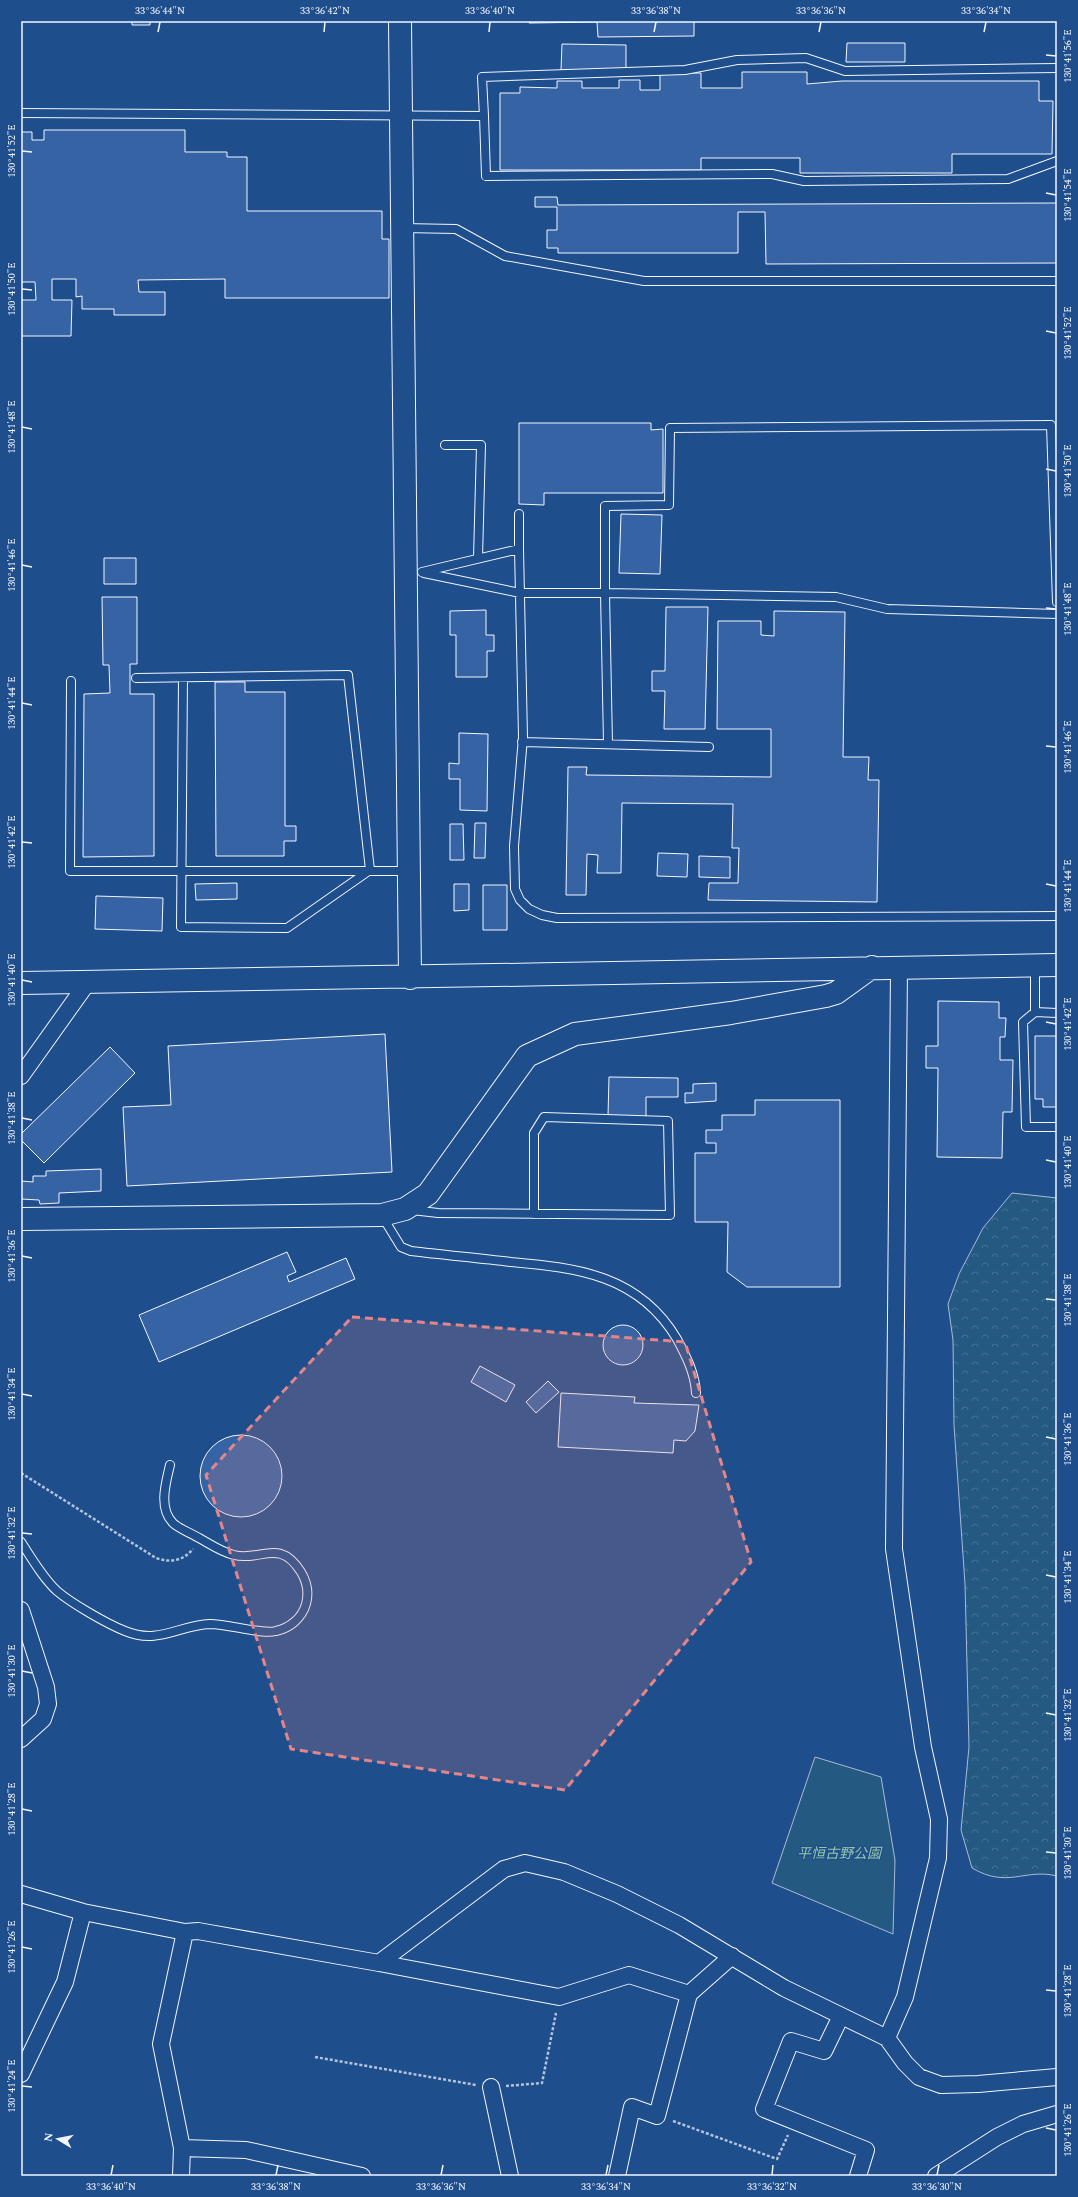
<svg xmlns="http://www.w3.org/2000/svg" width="1078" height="2197" viewBox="0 0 1078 2197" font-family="Spectral,'Noto Sans JP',serif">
  <defs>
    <pattern id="forest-crowns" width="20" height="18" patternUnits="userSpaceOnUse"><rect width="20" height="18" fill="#245a82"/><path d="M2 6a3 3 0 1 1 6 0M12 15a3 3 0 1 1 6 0" fill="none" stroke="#447295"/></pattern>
  </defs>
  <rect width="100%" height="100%" fill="#1f4e8c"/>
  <path fill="url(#forest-crowns)" stroke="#a8bbd7" d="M1012,1193L1057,1198V1876C1024,1868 1008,1889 972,1868L961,1830L969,1747L965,1584L954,1425L953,1340L948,1304L959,1274L983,1228Z"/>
  <path fill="#245a82" stroke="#a8bbd7" d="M815,1757L881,1777L895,1860L893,1934L772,1883Z"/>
  <path fill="#3563a3" stroke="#f2f6ff" d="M132,21H150V25H132Z
    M529,21H694V36L598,37L597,22L529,23Z
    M847,43H905V62H846Z
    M562,44L626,45V71L561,70Z
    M742,72H807V84L842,81H1039V101H1053L1052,154H952V173H800V158H701V170H500V93H520V87L557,88V81H582V88H619V80H640V90H660V73H701V88H742Z
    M44,130H185V152H227V157H247V211H382V239H389V298H225V279L138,280L139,292H165V315H114V309H82V296L76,297V279H52V300H72L71,336H21V300H36L35,282H21V132H32V140H44Z
    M535,197H557L558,205L1057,203V263L766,264L765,212H738V253H558V248H547V230H557V207H535Z
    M519,423H651V430L663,429V493H544V505L519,504Z
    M621,514L662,515L660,574L619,573Z
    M104,558H136V584H104Z
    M102,597H137V664H130V694H154V856L83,857L84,694L110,693L109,665H103Z
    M666,607H708L705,729H664L665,691H652V671H665Z
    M486,610V635H494V651H487V677H456V635H450V611Z
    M774,611L845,612L843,757H869L868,780H879L877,902L708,900L709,883H738L739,848H732L733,804L622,803L621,873H597L598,855L587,854L586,895H566L568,767H587L586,775L771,777V729H717L718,621H761V635L774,636Z
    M215,682H245V692H285V826H296V841H284V856H216Z
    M459,733L488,734L487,811L460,810V779H449V763L459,764Z
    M475,823H486L485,858H474Z
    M450,824H463L464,860H450Z
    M658,853L688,854L687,877L657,876Z
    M699,856L730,857V878L699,877Z
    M237,883V899L196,900L195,884Z
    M454,884H469V910L454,911Z
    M483,885H507V930H483Z
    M96,896L163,898L162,931L95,929Z
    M938,1001L999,1002V1018H1006L1005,1037H1000V1060H1013L1012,1112H1003L1002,1158L937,1157L938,1068H926V1046H938Z
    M385,1034L392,1172L127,1186L123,1107L171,1105L168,1046Z
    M1035,1036H1057V1107H1043V1099H1035Z
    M110,1047L135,1073L44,1163L21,1140V1134Z
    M609,1077L678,1078V1097H646V1117L608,1116Z
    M716,1083V1101L685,1103V1093H693V1084Z
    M755,1100H840V1287H747L727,1272L728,1222H695V1153H716V1143H706V1130H722V1115H755Z
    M101,1169V1191L59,1193V1203L40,1204L39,1200L21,1199V1181L33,1182V1176H46V1171Z
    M287,1252L296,1272L287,1276L289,1282L346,1258L355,1279L159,1362L139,1315Z
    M603 1345a20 20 0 1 1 40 0a20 20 0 1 1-40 0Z
    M480,1366L515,1385L506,1402L471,1382Z
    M548,1381L559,1392L536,1413L526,1402Z
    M561,1393L635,1397L634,1403L699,1405L695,1431L686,1441L674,1440L673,1453L558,1447Z
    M200 1476a41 41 0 1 1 82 0a41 41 0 1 1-82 0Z"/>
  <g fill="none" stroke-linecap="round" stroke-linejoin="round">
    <defs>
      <path id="lane" d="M21,113L484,116L486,176L772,174L804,181L1008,179L1057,161
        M484,116L482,77L685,70L737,60L806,58L845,71L1057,68
        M403,228L456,229L505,256L644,281H1057
        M445,445H481L478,558
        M519,549V514
        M422,572L519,549L523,737L514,846L515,889L520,900L529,909L542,915L557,918L1057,916
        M424,573L520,593H605V506L669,505L670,428L1051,425L1057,602
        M136,678L348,675L370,870L287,928L181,927L183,678
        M71,681L70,871H408
        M522,742L709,747
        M608,744L605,593L836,597L887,609L1057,614
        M1035,966V1012
        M1057,1013L1035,1012L1023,1022L1026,1127H1057
        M412,1210L438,1213L670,1215L668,1121L544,1117L534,1133V1214
        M382,1216L401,1247L411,1251C444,1255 478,1258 511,1262C578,1268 639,1275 677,1339C686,1356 695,1373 696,1393
        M21,1542C32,1559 43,1578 57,1591C71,1603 107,1624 125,1631C159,1645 179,1625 210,1624C229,1624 262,1635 276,1631C290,1628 302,1618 306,1604C309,1593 307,1582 301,1572C279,1537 261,1562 234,1555C221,1552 210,1544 199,1538C191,1533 179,1529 173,1523C158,1508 166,1482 170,1465"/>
      <path id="street" d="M21,1076L88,982
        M21,1610L46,1687L48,1704L43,1719L21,1739
        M21,1894L83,1912L185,1932L198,1931L379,1963L504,1869L525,1863L564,1872L617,1894L679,1925L784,1988L887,2038L905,2063L919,2077L941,2085L978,2084L1057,2077
        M379,1963L559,1997L629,1975L689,1994L657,2116L632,2107L617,2176
        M689,1994L732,1956
        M841,2016L824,2051L791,2041L764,2109L866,2150L858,2176
        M887,2038L905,1997L938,1858L939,1819L923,1747L894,1549L899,967
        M21,2074L65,1982L83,1912
        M491,2087L510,2176
        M182,2148L246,2150L362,2176
        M181,2176L182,2148L161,2044L185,1932
        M936,2176L997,2137L1023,2124L1057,2114"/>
      <path id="secondary" d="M400,21L410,978
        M21,983C366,979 712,970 1057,965
        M21,1219L382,1215L405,1209L428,1194L527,1056L575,1034L731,1013L826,996L836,993L872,967"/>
    </defs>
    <use href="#lane" stroke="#f2f6ff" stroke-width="10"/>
    <use href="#street" stroke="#f2f6ff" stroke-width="18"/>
    <use href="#secondary" stroke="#f2f6ff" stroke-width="24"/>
    <path stroke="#b3c4dc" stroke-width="2.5" stroke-dasharray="3 2" stroke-linecap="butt" d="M21,1473L156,1558C170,1563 183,1561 193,1549
      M315,2057L476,2085
      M506,2086L542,2083L556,2013
      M673,2121L777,2159L788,2135"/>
    <use href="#lane" stroke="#1f4e8c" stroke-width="8"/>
    <use href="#street" stroke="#1f4e8c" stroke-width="16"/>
    <use href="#secondary" stroke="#1f4e8c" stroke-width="22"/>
  </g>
  <path fill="#e38589" fill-opacity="0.2" stroke="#e38589" stroke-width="3" stroke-dasharray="8 5" stroke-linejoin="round" d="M352,1317L685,1342L751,1562L565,1790L291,1749L206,1475Z"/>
  <path fill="none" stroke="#f2f6ff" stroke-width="1.5" d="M158,32L160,22M324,32L325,22M489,32L490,22M654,32L656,22M819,32L821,22M984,32L986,22M1046,55L1056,56M22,151L32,152M1046,193L1056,195M22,289L32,290M1046,331L1056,333M22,427L32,429M1046,469L1056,471M22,565L32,567M1046,608L1056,609M22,703L32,705M1046,746L1056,747M22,842L32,843M1046,884L1056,886M22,980L32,982M1046,1022L1056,1024M22,1118L32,1120M1046,1160L1056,1162M22,1256L32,1258M1046,1299L1056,1300M22,1394L32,1396M1046,1437L1056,1439M22,1533L32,1534M1046,1575L1056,1577M22,1671L32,1673M1046,1713L1056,1715M22,1809L32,1811M1046,1852L1056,1853M22,1947L32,1949M1046,1990L1056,1991M22,2086L32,2087M1046,2128L1056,2130M111,2175L113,2165M276,2175L278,2165M441,2175L443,2165M606,2175L608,2165M772,2175L773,2165M937,2175L939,2165"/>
  <g text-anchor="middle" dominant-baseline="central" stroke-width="3" stroke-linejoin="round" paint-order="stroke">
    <g font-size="14" font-style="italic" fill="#97c8a6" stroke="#1f4e8c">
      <text x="839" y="1853">平恒古野公園</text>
    </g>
  </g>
  <rect width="1078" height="2197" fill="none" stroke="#1f4e8c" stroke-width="44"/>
  <g transform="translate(58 2139) rotate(280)" stroke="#1f4e8c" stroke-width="3" paint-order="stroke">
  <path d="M0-3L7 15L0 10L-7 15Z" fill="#f2f6ff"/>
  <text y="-6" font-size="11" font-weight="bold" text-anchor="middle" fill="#f2f6ff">N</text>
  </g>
  <rect x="22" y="22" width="1034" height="2153" fill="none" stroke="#f2f6ff" stroke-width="1.5"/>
  <g font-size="10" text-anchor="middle" fill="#f2f6ff">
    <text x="160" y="14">33°36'44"N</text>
    <text x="325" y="14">33°36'42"N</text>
    <text x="490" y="14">33°36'40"N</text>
    <text x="656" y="14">33°36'38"N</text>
    <text x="821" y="14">33°36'36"N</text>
    <text x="986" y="14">33°36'34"N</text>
    <text transform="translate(1067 56) rotate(-90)" y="4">130°41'56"E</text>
    <text transform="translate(11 151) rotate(-90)" y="4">130°41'52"E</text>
    <text transform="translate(1067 195) rotate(-90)" y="4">130°41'54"E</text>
    <text transform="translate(11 289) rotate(-90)" y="4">130°41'50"E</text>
    <text transform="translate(1067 333) rotate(-90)" y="4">130°41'52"E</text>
    <text transform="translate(11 427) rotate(-90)" y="4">130°41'48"E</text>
    <text transform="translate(1067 471) rotate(-90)" y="4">130°41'50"E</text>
    <text transform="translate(11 565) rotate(-90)" y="4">130°41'46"E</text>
    <text transform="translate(1067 609) rotate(-90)" y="4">130°41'48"E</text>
    <text transform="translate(11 703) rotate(-90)" y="4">130°41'44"E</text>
    <text transform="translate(1067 747) rotate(-90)" y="4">130°41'46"E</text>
    <text transform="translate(11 842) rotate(-90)" y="4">130°41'42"E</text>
    <text transform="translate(1067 886) rotate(-90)" y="4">130°41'44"E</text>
    <text transform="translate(11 980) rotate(-90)" y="4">130°41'40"E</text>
    <text transform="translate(1067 1024) rotate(-90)" y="4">130°41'42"E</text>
    <text transform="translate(11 1118) rotate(-90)" y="4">130°41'38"E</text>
    <text transform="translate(1067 1162) rotate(-90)" y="4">130°41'40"E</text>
    <text transform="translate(11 1256) rotate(-90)" y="4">130°41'36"E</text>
    <text transform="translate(1067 1300) rotate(-90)" y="4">130°41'38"E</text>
    <text transform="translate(11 1394) rotate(-90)" y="4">130°41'34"E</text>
    <text transform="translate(1067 1439) rotate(-90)" y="4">130°41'36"E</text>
    <text transform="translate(11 1533) rotate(-90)" y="4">130°41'32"E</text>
    <text transform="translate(1067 1577) rotate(-90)" y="4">130°41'34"E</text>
    <text transform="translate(11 1671) rotate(-90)" y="4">130°41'30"E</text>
    <text transform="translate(1067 1715) rotate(-90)" y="4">130°41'32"E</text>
    <text transform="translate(11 1809) rotate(-90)" y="4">130°41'28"E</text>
    <text transform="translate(1067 1853) rotate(-90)" y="4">130°41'30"E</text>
    <text transform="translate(11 1947) rotate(-90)" y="4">130°41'26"E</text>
    <text transform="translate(1067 1991) rotate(-90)" y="4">130°41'28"E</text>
    <text transform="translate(11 2086) rotate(-90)" y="4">130°41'24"E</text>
    <text transform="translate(1067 2130) rotate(-90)" y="4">130°41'26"E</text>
    <text x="111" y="2190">33°36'40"N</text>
    <text x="276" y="2190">33°36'38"N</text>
    <text x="441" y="2190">33°36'36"N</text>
    <text x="606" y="2190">33°36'34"N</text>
    <text x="772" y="2190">33°36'32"N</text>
    <text x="937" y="2190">33°36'30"N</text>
  </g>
</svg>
